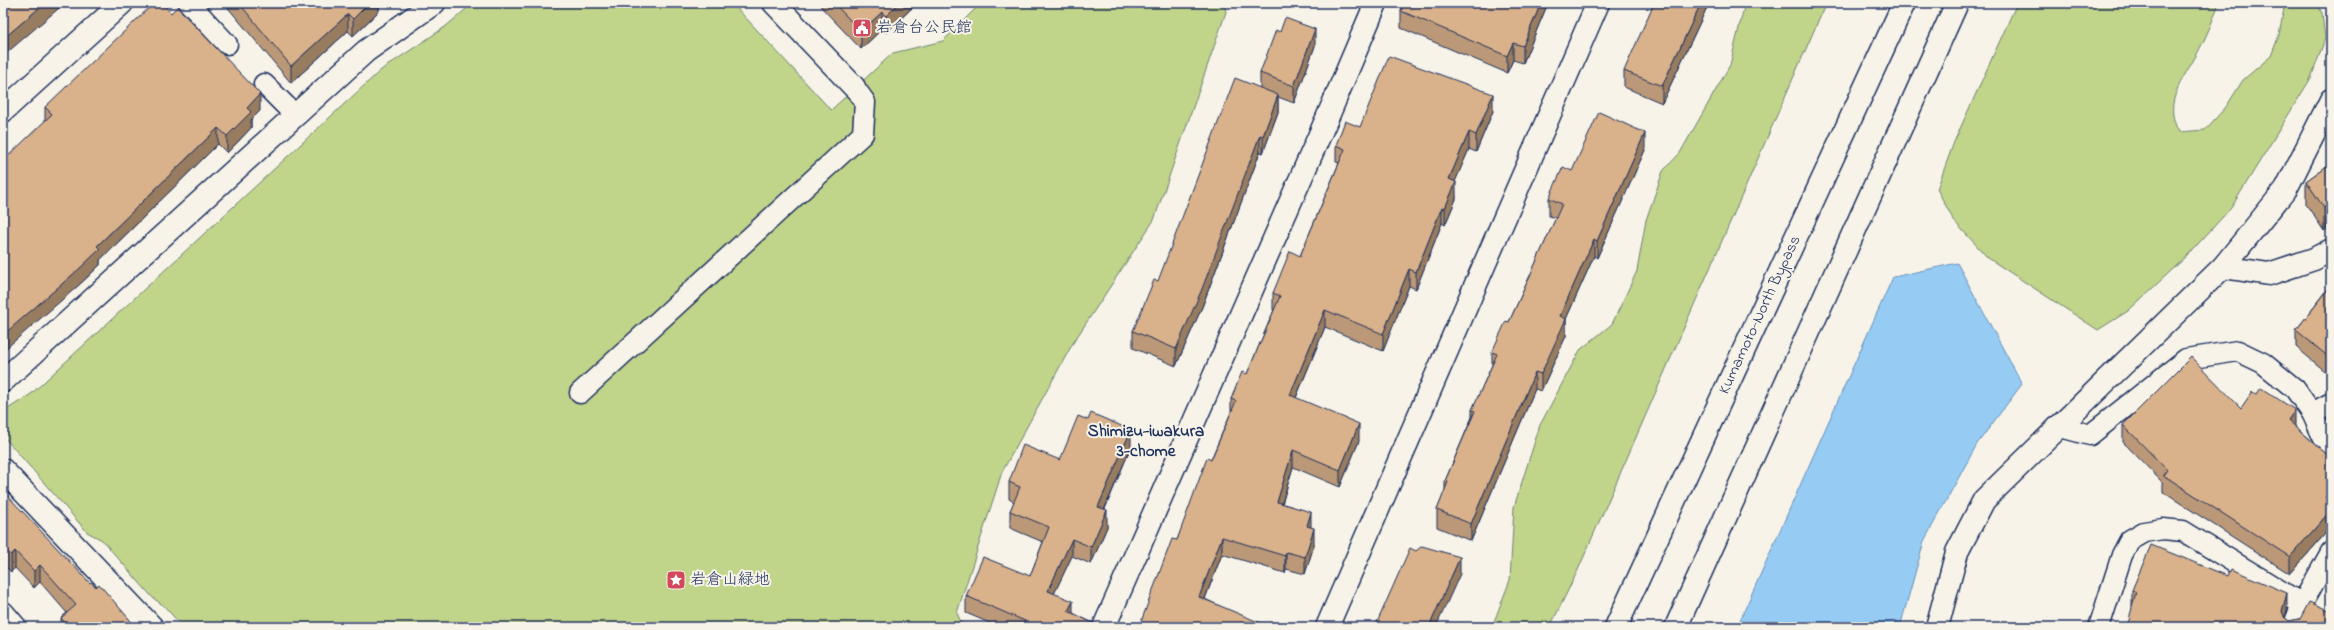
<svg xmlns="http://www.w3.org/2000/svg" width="2334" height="630" viewBox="0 0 2334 630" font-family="'Indie Flower','Klee One',sans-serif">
  <rect width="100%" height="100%" fill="#f7f3e8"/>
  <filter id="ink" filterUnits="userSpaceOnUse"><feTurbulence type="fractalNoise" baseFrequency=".025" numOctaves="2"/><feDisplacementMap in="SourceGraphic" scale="8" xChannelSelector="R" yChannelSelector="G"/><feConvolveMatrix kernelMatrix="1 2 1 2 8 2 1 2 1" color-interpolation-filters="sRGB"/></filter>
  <g filter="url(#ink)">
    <path fill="#c0d48a" stroke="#6e8274" d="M473,3H732L831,110L893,53L943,41L981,3H1224L1226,12L1154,220L1073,343L1002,472L957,613L963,627H183L164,606L153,598L102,540L87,532L3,436V412L31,394L381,70L445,27Z
      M1745,3H1826L1578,570L1550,627H1492L1510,580L1514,507L1540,425L1580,350L1612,324L1637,271L1646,220L1663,171L1680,153L1730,65Z
      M2017,3H2219C2213,20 2206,38 2197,54C2183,80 2162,102 2179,132L2205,130L2226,107L2243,80L2271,56L2279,35L2285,3H2317L2322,13L2325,39L2311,78L2231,208L2187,256L2128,311L2098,330L1988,258L1954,221L1937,189L1954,142Z"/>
    <path fill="#96ccf4" stroke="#658db8" d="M1957,263L2022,384L1977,444L1924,541L1900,627H1737L1893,277Z"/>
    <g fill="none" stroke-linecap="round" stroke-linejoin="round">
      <defs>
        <path id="service" d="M189,3L227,44
          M264,84L295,115
          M580,393L863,134L865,102L854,87
          M2331,403L2312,413L2325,441L2331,449
          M2057,426L2090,435L2186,359L2238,351L2263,363L2295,389L2312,413
          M2099,627L2122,555L2130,540L2144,532L2163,529L2183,531L2302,604L2331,552
          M2293,627L2302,604"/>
        <path id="minor" d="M774,3L854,87
          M2223,267L2269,274L2314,259L2331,250
          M3,381L366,51L434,3
          M3,470L152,627
          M3,613L15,627
          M1104,627L1328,116L1376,3"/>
        <path id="tertiary" d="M3,111L122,3
          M1327,627L1598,3
          M1937,627L1957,552L1984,500L2223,267L2286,189L2331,100"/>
        <path id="trunk" d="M1616,627L1904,3
          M1676,627L1957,3"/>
      </defs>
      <use href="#service" stroke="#1b2f5e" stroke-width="23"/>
      <use href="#minor" stroke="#1b2f5e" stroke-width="25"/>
      <use href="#tertiary" stroke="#1b2f5e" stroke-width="25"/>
      <use href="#trunk" stroke="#1b2f5e" stroke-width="25"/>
      <use href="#service" stroke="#f7f3e8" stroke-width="20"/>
      <use href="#minor" stroke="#f7f3e8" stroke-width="22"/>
      <use href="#tertiary" stroke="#f7f3e8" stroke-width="22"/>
      <use href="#trunk" stroke="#f7f3e8" stroke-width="22"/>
    </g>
    <path fill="#bb9877" stroke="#1b2f5e" d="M224,3H379V11L353,36L348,31L291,83Z
      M821,3H917L886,33L882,29L861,49L821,7Z
      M1404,3H1548L1523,63L1513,60L1507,73L1401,28V11Z
      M1709,3L1662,103L1624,87V71Z
      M1315,46L1294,103L1278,97V112L1263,153L1260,152L1202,307L1176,366L1133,348V331L1260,87V73Z
      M45,107L260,111L251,120V128L227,153L218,144L100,260V265L78,286L45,121Z
      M1493,111L1476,152L1469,149L1455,181L1456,199L1445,225L1442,223L1416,289L1409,286L1383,351L1325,327L1296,398L1359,441L1340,487L1293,467L1282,504L1311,527L1314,545L1305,574L1286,569L1285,573L1222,554L1205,599L1263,627H1139L1177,540L1231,412V399L1247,374L1274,310H1273V293L1300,256L1339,163L1336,162V145L1360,127Z
      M1645,150L1597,258L1594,256L1566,319V336L1541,391L1535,389L1471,541L1437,527V510L1445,491V481L1472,417V410L1492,365V352L1509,322L1520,298L1556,218L1549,216V198L1572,171Z
      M2331,163L2324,231L2306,204V181Z
      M2331,270V376L2296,347V330L2329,288V272Z
      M2241,408L2295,426L2331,458V527L2290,574L2163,492V483L2123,442V425Z
      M1131,447L1105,509L1107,527L1091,564L1072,556L1054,593L1073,613L1101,627H999L966,613V596L1030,576L1043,542L1010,528V511L1014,502L1009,499V482L1060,460Z
      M3,495L90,583L96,587L136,627H61V618L67,613L40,582L34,588L15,568L11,572L3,564Z
      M2132,590L2287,610L2285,618L2289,621L2300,619L2331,627L2132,607Z"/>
    <path fill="#987c61" stroke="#1b2f5e" d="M45,3H65L3,56V39Z
      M369,3H379V11L353,36V19Z
      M899,3H917L886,33V16Z
      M1541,3H1548L1523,63V46Z
      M1701,3H1709L1662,103V86Z
      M882,12V29L861,49V32Z
      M348,14V31L291,83V66Z
      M1315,29V46L1294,103V86Z
      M1513,43V60L1507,73V56Z
      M260,94V111L251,120V128L227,153V136L247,108Z
      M1493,94V111L1476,152V135Z
      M1278,95V112L1263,153V136Z
      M218,128V144L100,260V265L78,286L3,351V335L97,246Z
      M1469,132V149L1449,196V179Z
      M1645,133V150L1597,258V241Z
      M1260,135V152L1202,307L1176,366V349Z
      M1456,182V199L1445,225V208Z
      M2331,202V226L2324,231V208Z
      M1442,207V223L1416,289V272Z
      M1594,239V256L1566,319V336L1541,391V374L1560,316Z
      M1409,269V286L1383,351V334Z
      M1325,310V327L1290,412V395Z
      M1535,372V389L1471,541V524Z
      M2295,410V427L2288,420Z
      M1359,424V441L1340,487V470Z
      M1131,430V447L1098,524V507Z
      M1293,450V467L1277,519V502Z
      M2331,491V508L2325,497Z
      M1107,510V527L1091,564V547Z
      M2331,510V527L2290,574V557Z
      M1311,512V529L1307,526Z
      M1314,528V545L1305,574V557Z
      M1222,537V554L1199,614V597Z
      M1072,539V556L1048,607V591Z
      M15,551V568L11,572V555Z
      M1286,552V569L1285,573V556Z
      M1460,557V574L1436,627H1429Z
      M40,565V582L34,588V571Z
      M2287,593V610L2282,627V611Z
      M1073,601V618L1068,611Z"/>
    <path fill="#d9b18a" stroke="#1b2f5e" d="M3,3H45L3,39Z
      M154,3H162L171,13L177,7L260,94L247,108L251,112L227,136L218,128L97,246L100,249L78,270L3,335V161L52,114L45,107Z
      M239,3H369L353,19L348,14L291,66Z
      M834,3H899L886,16L882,12L861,32Z
      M1404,3H1541L1523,46L1513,43L1507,56L1401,11Z
      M1654,3H1701L1662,86L1624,71Z
      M1285,18L1315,29L1294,86L1260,73L1276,30L1280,32Z
      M1389,56L1493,94L1476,135L1469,132L1449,179L1456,182L1445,208L1442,207L1416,272L1409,269L1383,334L1325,310L1290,395L1359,424L1340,470L1293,450L1277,502L1311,512L1307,526L1314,528L1305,557L1286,552L1285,556L1222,537L1199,597L1263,624L1262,627H1139L1172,539L1177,540L1207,458L1211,460L1236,401L1231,399L1242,372L1247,374L1280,296L1273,293L1290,251L1300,256L1345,149L1336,145L1345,121L1360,127Z
      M1235,78L1278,95L1263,136L1260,135L1202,289L1176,349L1133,331L1154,280L1158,281Z
      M1599,112L1645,133L1597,241L1594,239L1560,316L1566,319L1541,374L1535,372L1471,524L1437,510L1448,482L1445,481L1475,411L1472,410L1497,354L1492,352L1506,321L1509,322L1520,298L1562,204L1549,198L1563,167L1572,171Z
      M2331,163V202L2324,208L2306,181Z
      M2331,286V359L2296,330Z
      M2191,357L2241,408L2252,392L2257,394L2261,388L2295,410L2288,420L2331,458V491L2325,497L2331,502V510L2290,557L2163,475L2167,470L2123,425Z
      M1091,413L1131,430L1098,507L1107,510L1091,547L1072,539L1048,591L1073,601L1068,611L1101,627H1022L1025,621L966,596L983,557L1030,576L1049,527L1010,511L1020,487L1009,482L1023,445L1060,460L1078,416L1088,420Z
      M5,493L90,583L91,582L96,587L99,584L136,627H69L61,618L76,605L40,565L34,571L15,551L11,555L3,547V495Z
      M2151,545L2228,576L2231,569L2287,593L2282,611L2284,617L2289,621L2300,619L2309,602L2331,611V627H2127L2136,592L2132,590Z
      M1422,546L1460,557L1429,627H1375L1410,548L1416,551Z"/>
  </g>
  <defs>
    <symbol id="civic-square" viewBox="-11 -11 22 22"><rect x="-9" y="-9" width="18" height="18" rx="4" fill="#d1495b" stroke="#f7f3e8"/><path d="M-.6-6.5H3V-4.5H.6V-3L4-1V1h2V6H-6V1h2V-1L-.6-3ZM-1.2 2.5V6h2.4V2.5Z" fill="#fff"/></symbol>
    <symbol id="sight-square" viewBox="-11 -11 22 22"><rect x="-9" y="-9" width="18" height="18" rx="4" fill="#d1495b" stroke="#f7f3e8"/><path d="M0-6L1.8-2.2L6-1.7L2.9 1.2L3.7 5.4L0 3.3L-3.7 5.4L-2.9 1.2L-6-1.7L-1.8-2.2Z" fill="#fff"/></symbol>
  </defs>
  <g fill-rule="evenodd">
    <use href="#civic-square" x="851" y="17" width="22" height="22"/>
    <use href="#sight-square" x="665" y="569" width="22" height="22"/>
  </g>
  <g text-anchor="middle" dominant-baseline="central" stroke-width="4" stroke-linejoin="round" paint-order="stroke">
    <g font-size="16" fill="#1b2f5e" stroke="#f7f3e8" text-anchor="start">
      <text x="876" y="28">岩倉台公民館</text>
      <text x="690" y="580">岩倉山緑地</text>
    </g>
    <g font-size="16" fill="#1b2f5e" stroke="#f7f3e8">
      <text transform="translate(1760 315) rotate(-65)">Kumamoto-North Bypass</text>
    </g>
    <g font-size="17" font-weight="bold" fill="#1b2f5e" stroke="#f7f3e8">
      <text x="1146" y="431">Shimizu-iwakura<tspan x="1146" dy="20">3-chome</tspan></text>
    </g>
  </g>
  <rect width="2334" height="630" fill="none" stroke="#f7f3e8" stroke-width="16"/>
  <rect x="8" y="8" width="2318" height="614" fill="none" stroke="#1b2f5e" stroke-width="1.5" filter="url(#ink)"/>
</svg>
